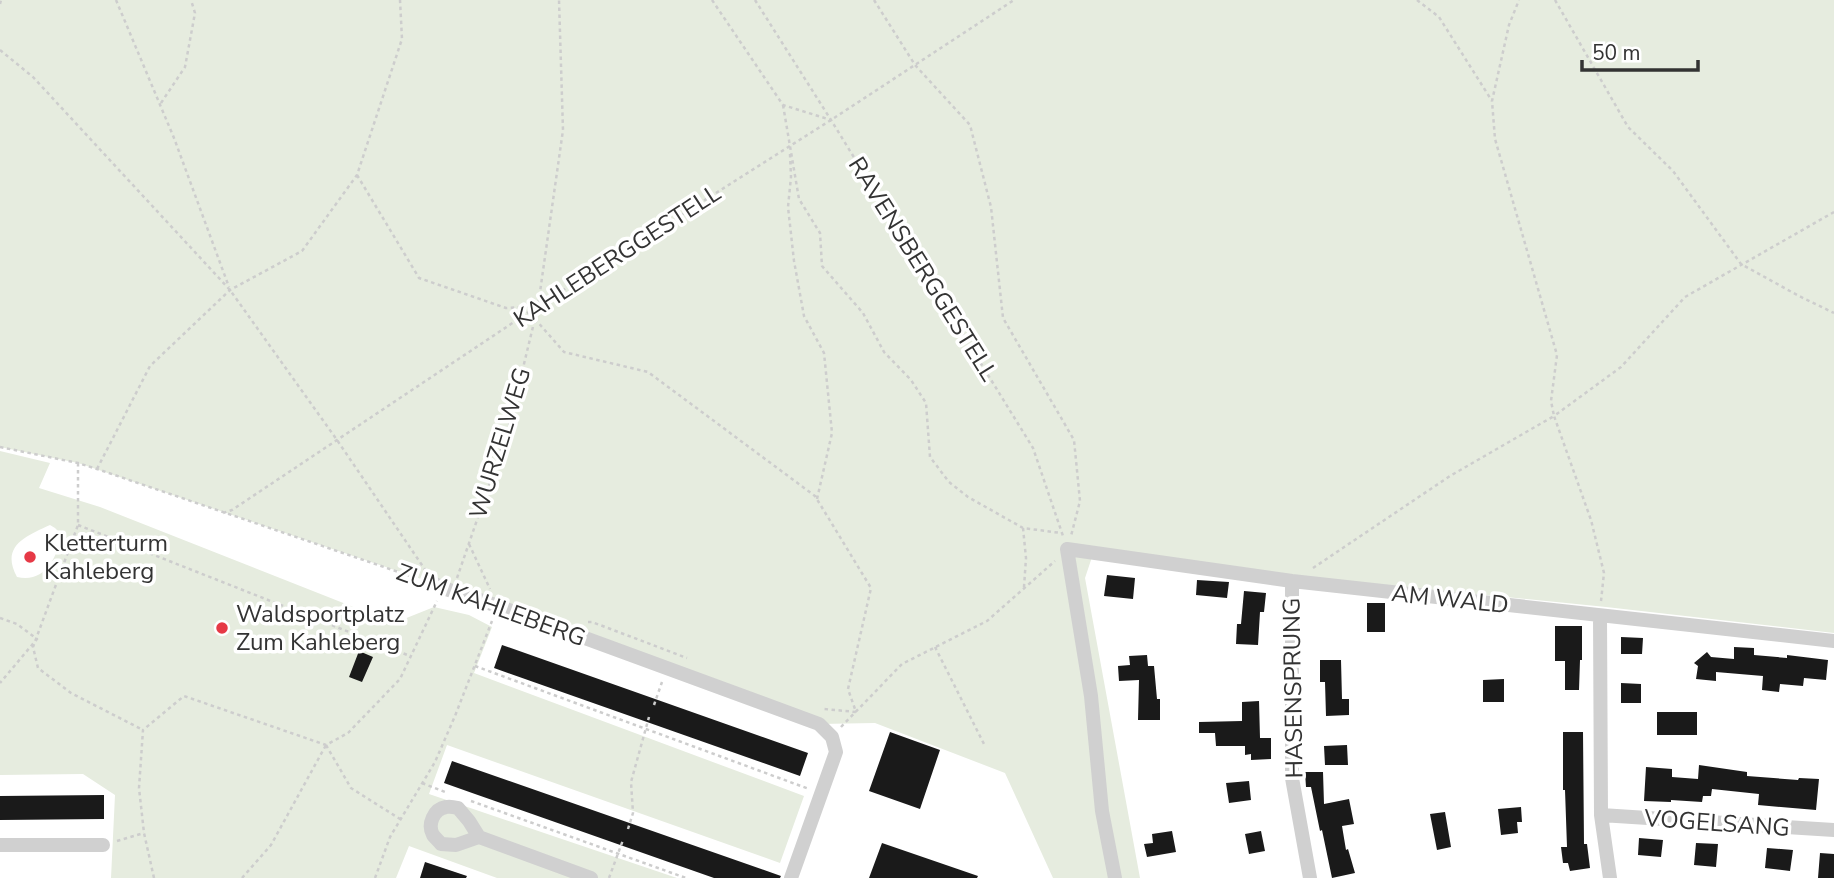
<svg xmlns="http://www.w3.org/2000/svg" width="1834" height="878" viewBox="0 0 1834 878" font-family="'Nunito Sans',sans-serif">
  <rect width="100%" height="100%" fill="#fff"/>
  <path fill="#e6ecdf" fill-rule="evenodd" d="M0,0H1834V633L1606,607L1315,578L1094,551L1085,578L1140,878H1053L1005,773L875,723L819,724L433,583L96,469L78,463L0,447Z
    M0,451L50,463L39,488L100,507L394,623L434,607L469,615L492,627L474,673L804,796L780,863L447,745L429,794L677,878H497L409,846L396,878H111L115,795L83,774L0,775ZM50,525L55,528L62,535C56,559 45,583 17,577C0,546 26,536 50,525Z"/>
  <path fill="#1a1a1a" d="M1107,575L1135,578L1133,599L1104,596Z
    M1197,580L1229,582L1227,598L1196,595Z
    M1244,591L1266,593L1264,612H1260L1258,645L1236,644L1237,624H1241Z
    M1367,603H1385V632H1367Z
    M1555,626H1582V660H1580L1579,690H1565V661H1555Z
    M1621,637L1643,638L1642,654H1621Z
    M502,645L808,753L800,776L494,668Z
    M1734,647L1754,648V655L1787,658V655L1828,660L1826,680L1804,678L1803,686L1780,684L1779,692L1762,690L1763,676L1716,672V681L1696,679L1698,666L1694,663L1707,652L1711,657L1734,659Z
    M359,651L373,657L362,682L349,677Z
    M1147,655L1148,666H1154L1157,699H1160V720H1138L1139,680L1119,681L1118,666L1130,665L1129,656Z
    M1320,660H1341L1342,699H1349V715L1326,716L1325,682H1320Z
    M1504,679V702H1483V680Z
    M1621,683L1641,684V703H1621Z
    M1259,701L1260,738H1271V759L1251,760V754L1245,755V746H1216L1215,733H1199V722L1242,721V702Z
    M1657,712H1697V735H1657Z
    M890,732L940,750L920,809L869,791Z
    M1563,732H1583L1584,844H1587L1590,868L1570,871L1568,863H1563L1561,847H1567L1565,790H1563Z
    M1347,745L1348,765H1325L1324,746Z
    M452,761L781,876L780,878H714L475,794L444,783Z
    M1699,765L1747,772V776L1798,780L1799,778L1819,779L1816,810L1758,805L1759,794L1712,789L1711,796H1703L1702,802L1671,800V802L1644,801L1646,767L1672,769V777L1698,779Z
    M1305,772H1323L1324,804L1349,799L1354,824L1342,826L1346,850L1348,849L1355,873L1332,878L1322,830L1320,831L1311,787H1306Z
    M1249,781L1251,800L1229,803L1226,783Z
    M104,795V819L0,820V796Z
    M1521,807L1522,822H1517L1518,833L1501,835L1498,809Z
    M1445,812L1451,847L1437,850L1430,814Z
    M1172,831L1176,852L1147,857L1144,844L1153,843L1152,834Z
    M1261,831L1265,851L1249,854L1245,834Z
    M1639,838L1663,840L1661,857L1638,855Z
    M882,843L978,876L977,878H869Z
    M1696,843L1718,844L1716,867L1694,865Z
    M1767,848L1793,850L1790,871L1765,868Z
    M1820,853L1834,854V878H1818Z
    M425,862L467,876L466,878H420Z"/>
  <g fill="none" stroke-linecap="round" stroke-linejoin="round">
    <path stroke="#cdcdcd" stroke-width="2.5" stroke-dasharray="3.5 3.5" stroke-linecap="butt" d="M116,0L174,138L229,287
      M712,0L783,105L831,120
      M755,0L831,120L1033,448L1063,536
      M874,0L915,65L970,125L991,207L1003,318L1074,440L1080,501L1071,536
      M1417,0L1439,17L1492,101
      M1555,0L1628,127L1673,171L1741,264L1799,296L1834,313
      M0,4L1,0
      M0,50L33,77L230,290L337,440L426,571
      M161,103L185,67L195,13L191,0
      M783,105L799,199L820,233L822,266L863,313L884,352L911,380L926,403L930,457L949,482L968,497L1023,528L1061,533
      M790,154L791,177L788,207L794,261L804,316L824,353L832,433L817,499
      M357,175L419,278L506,308L535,306
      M535,319L564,352L648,372L815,496L871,588L848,689L856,712L824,709
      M0,447L78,463L97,469L419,579
      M78,463V525L33,647L38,668L71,693L143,730
      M97,469L150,366L230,290L302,251L357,175L402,39L400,0
      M223,513L232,510L538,306L831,120L1014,0
      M78,525L410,656
      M1023,528L1026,558L1024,587
      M469,544L490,589
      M1313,568L1450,476L1554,416L1551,401L1557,355L1495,139L1492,101L1509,25L1519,0
      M457,578L508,430L538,306L563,130L559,0
      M1601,601L1604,573L1591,520L1554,416L1621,367L1685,297L1834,212
      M0,618L17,624L37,639L0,683
      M588,622H592L687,658
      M935,647L985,746
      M475,666L809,789
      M654,705L662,682
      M841,727L902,664L987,621L1055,561
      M326,745L351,788L400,819
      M422,783L445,792
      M471,801L686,878
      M628,829L633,813L631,782L649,717
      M117,841L144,833
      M154,878L144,833L139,788L143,730L184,696L326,745L348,733L400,679L437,601
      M242,878L271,845L326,745
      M375,878L390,837L435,762L455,716L492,621
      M609,878L623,840"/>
    <path stroke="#d0d0d0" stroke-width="14" d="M1292,581V778L1310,878
      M433,583L443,588L498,606L819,724L832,737L836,752L791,878
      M1600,616L1601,815L1610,878
      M1601,815L1834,830
      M479,837L469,821L458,808C454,807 450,806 446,807C434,809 427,824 433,835C435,838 439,841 441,844L456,845L479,837L591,878
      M0,845H103
      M1115,878L1102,811L1091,696L1067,549L1292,581L1834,641"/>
  </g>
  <g fill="#e63946" stroke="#fff" stroke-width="2.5">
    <circle cx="30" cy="557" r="7"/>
    <circle cx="222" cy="628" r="7"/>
  </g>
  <g text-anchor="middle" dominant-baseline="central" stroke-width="7" stroke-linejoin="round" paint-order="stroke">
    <g font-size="24" fill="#333" stroke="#fff">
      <text transform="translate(617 256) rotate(-33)">KAHLEBERGGESTELL</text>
      <text transform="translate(923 269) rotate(58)">RAVENSBERGGESTELL</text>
      <text transform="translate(500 443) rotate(-73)">WURZELWEG</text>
      <text transform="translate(1450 599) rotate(6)">AM WALD</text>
      <text transform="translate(491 605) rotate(20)">ZUM KAHLEBERG</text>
      <text transform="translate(1293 688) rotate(-91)">HASENSPRUNG</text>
      <text transform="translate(1717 823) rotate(4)">VOGELSANG</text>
    </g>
    <g font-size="24" fill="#333" stroke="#fff" text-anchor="start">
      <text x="44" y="543">Kletterturm<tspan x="44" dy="28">Kahleberg</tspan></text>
      <text x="236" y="614">Waldsportplatz<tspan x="236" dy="28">Zum Kahleberg</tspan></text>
    </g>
  </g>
  <path d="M1582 60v10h116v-10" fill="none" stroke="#333333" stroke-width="3.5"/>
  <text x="1592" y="60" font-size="21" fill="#333333" stroke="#ffffff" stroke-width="5" paint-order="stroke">50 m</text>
</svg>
